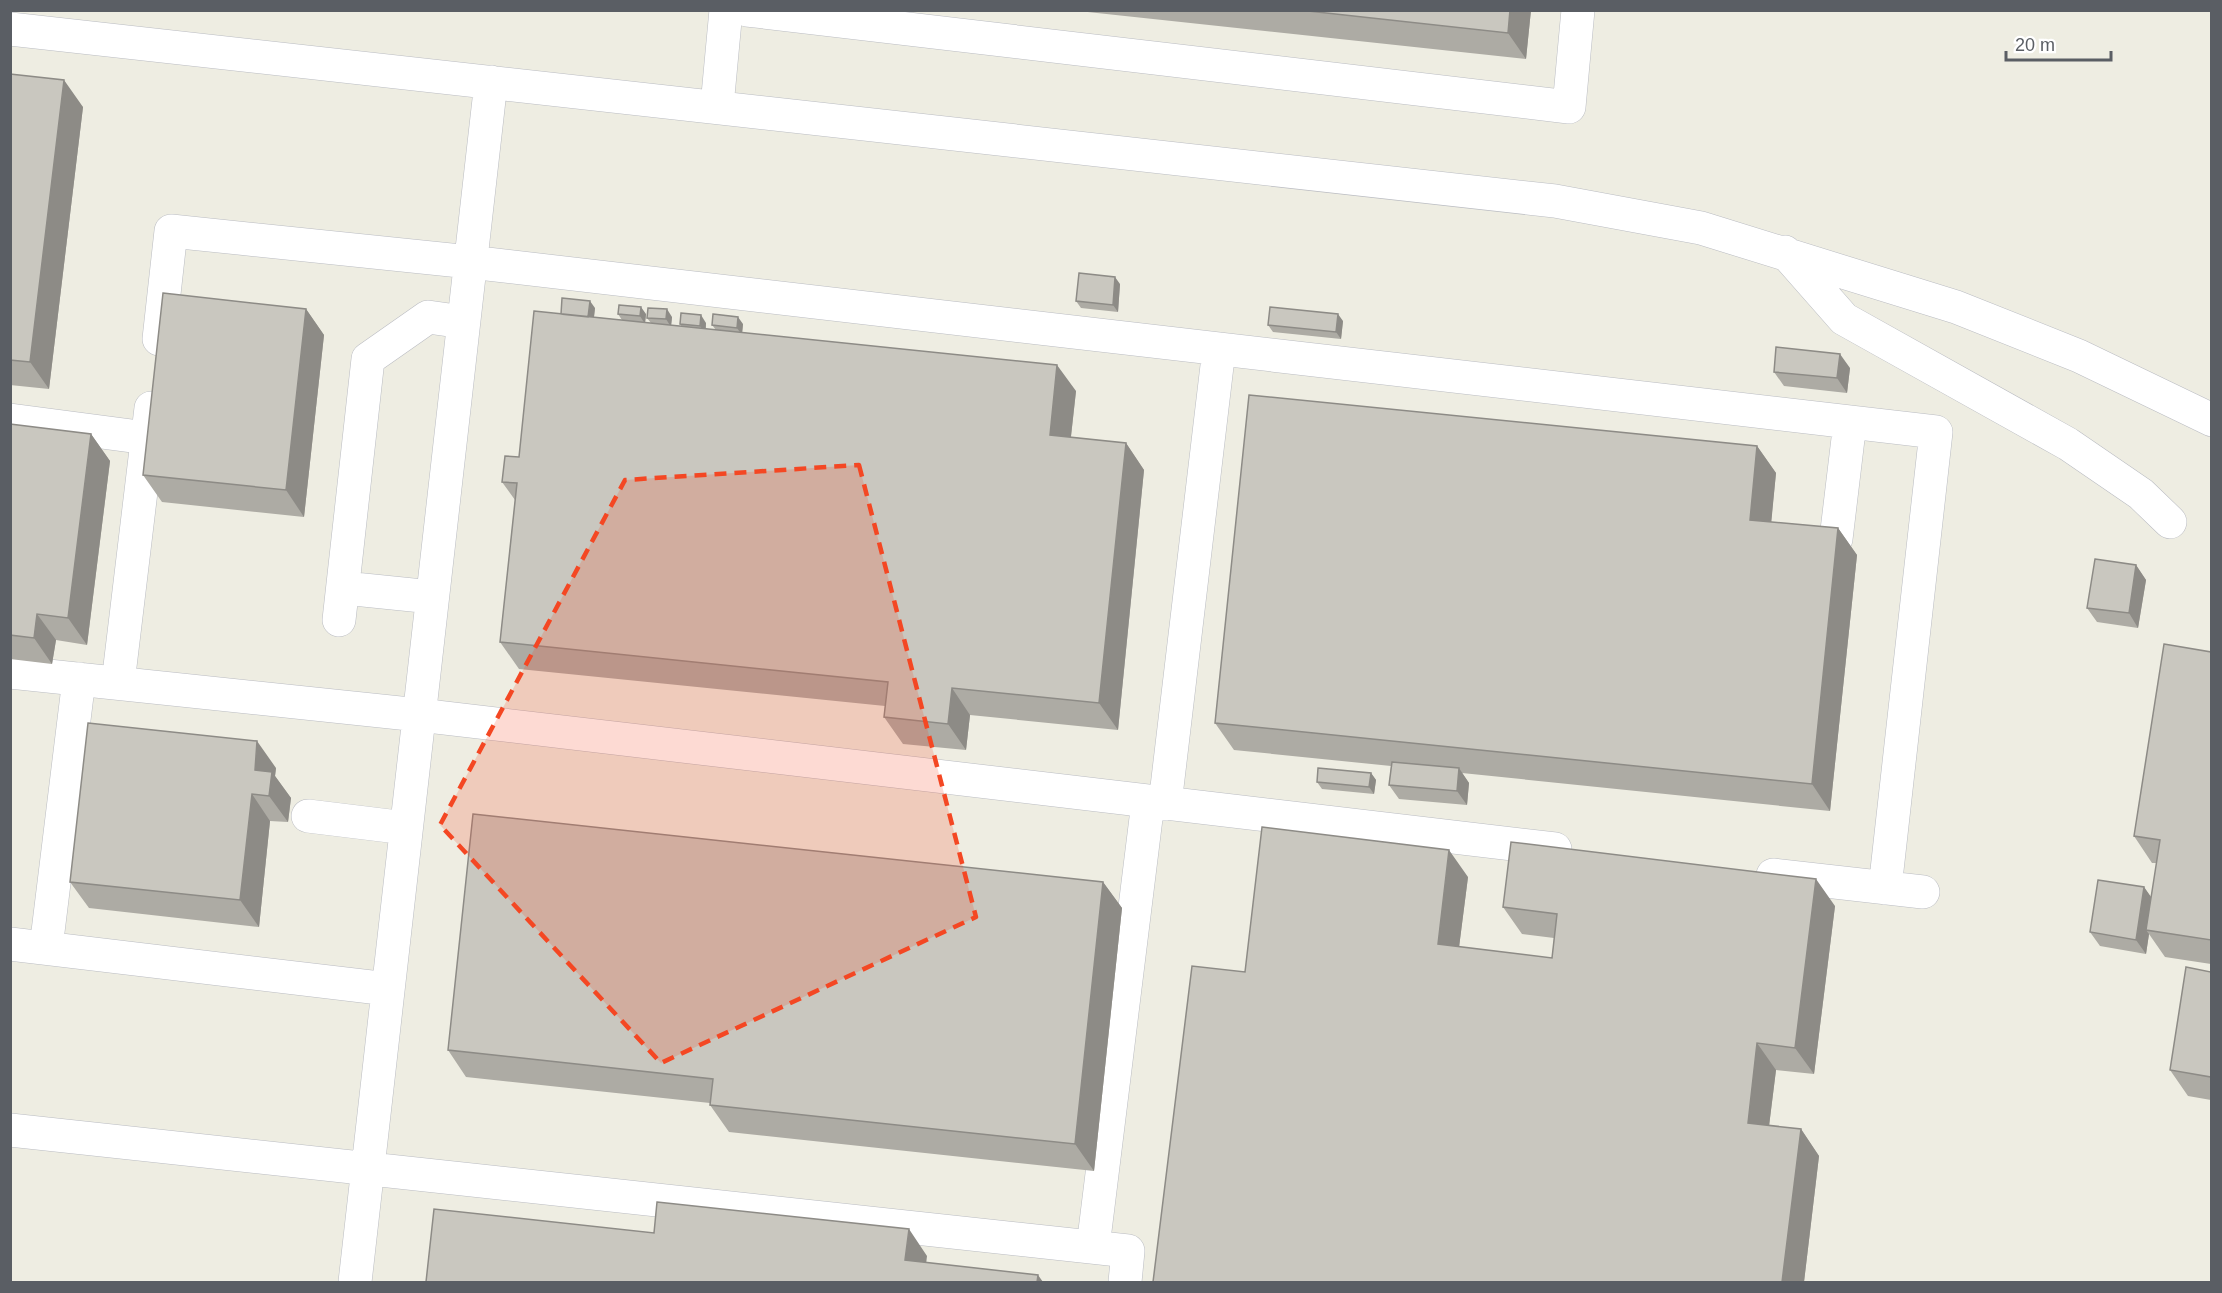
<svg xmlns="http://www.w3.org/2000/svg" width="2222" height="1293" viewBox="0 0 2222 1293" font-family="Helvetica,sans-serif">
  <rect width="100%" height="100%" fill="#eeede2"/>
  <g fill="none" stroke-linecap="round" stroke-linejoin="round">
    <defs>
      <path id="minor" d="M747,10L1569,107L1578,10
        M10,29L1555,201L1701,228L1956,307L2079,356L2212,420
        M717,106L726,10
        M1785,252L1844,319L2068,444L2141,494L2170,522
        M159,339L171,231L470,262L1936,432L1885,888
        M10,420L147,438
        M1836,539L1850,422
        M344,588L432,597
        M339,620L368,359L428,317L463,322
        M10,672L419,715L1555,849
        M118,683L151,408
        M1165,804L1219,349
        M308,816L406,828
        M1773,875L1923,892
        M10,944L388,989
        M46,948L79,679
        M10,1130L1128,1251L1125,1282
        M1093,1247L1148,802
        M355,1282L491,82"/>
    </defs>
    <use href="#minor" stroke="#babcc2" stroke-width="34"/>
    <use href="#minor" stroke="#fff" stroke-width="33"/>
  </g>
  <path fill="#adaba4" d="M1069,10H1531L1526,59Z
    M10,74L83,107L49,389L10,385Z
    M1120,284L1118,312L1081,308L1076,301Z
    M595,308L594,317L622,320L618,314H646L645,322L651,323L647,318L672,317L671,325L681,326L680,324L706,323V329L716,330L712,325L743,324L742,332L1076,391L1071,437L1126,443L1144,470L1118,730L970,715L966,750L903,744L884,717L885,706L519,669L500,642L515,500L502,482L519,457L561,314Z
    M306,309L324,335L304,517L162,502L143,475Z
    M1343,321L1341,339L1273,332L1268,325Z
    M1850,368L1847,393L1784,386L1774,372Z
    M10,424L91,434L110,461L87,645L56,640L52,664L10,659Z
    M1757,446L1776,473L1771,522L1838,528L1857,555L1830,811L1462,773L1469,783L1467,805L1399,799L1389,785L1391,766L1234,750L1215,723Z
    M2136,565L2146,580L2138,628L2097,622L2087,608Z
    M2211,652V964L2165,957L2149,934L2146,954L2100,946L2090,932L2144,887L2151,898L2157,863H2152L2134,836Z
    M276,768L275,776L291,798L288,822L270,821L259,927L89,908L70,882Z
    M1371,773L1376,780L1374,794L1322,789L1317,782Z
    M1468,877L1459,947L1552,958L1554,938L1522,934L1503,907L1835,906L1814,1074L1776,1070L1769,1126L1801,1129L1819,1156L1804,1282H1153L1245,972Z
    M1103,882L1122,908L1094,1171L729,1132L710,1105V1103L466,1077L448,1050Z
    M2211,972V1100L2188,1096L2170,1070Z"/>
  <path fill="#8d8b86" d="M1510,10H1531L1526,59L1508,33Z
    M64,80L83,107L49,389L30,362Z
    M1115,277L1120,284L1118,312L1113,305Z
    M590,301L595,308L593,325L588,318Z
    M641,307L646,314L645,324L640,316Z
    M306,309L324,335L304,517L286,490Z
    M667,309L672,317L671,327L666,319Z
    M1338,314L1343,321L1341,339L1336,332Z
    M701,315L706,323L705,334L700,326Z
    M738,317L743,324L742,335L737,328Z
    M1840,354L1850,368L1847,393L1837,378Z
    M1057,365L1076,391L1068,462L1050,435Z
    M91,434L110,461L87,645L68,618Z
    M1126,443L1144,470L1118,730L1099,703Z
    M1757,446L1776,473L1769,546L1750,520Z
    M1838,528L1857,555L1830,811L1812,784Z
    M2136,565L2146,580L2138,628L2129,613Z
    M37,614L56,640L52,664L34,638Z
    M952,688L970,715L966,750L948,724Z
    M257,741L276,768L275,776L291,798L288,822L269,796L255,770Z
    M1459,768L1469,783L1467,805L1457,791Z
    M1371,773L1376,780L1374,794L1369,787Z
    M252,794L270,821L259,927L240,900Z
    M1449,850L1468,877L1456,971L1438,944Z
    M1816,879L1835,906L1814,1074L1795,1048Z
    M1103,882L1122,908L1094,1171L1075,1144Z
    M2144,887L2154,901L2146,930L2149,934L2146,954L2136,940Z
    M1757,1043L1776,1070L1766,1150L1748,1123Z
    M1801,1129L1819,1156L1804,1282H1782Z
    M909,1229L927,1256L924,1282L905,1260Z
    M1038,1275L1043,1282H1037Z"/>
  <path fill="#c9c7bf" stroke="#8d8b86" stroke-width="1.5" d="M1299,10H1510L1508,33Z
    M10,74L64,80L30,362L10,360Z
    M1079,273L1115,277L1113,305L1076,301Z
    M163,293L306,309L286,490L143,475Z
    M562,298L590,301L588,317L561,314Z
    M619,305L641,307L640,316L618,314Z
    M1270,307L1338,314L1336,332L1268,325Z
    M648,308L667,309L666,319L647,318Z
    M534,311L1057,365L1050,435L1126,443L1099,703L952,688L948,724L884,717L888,682L500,642L517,483L502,482L505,456L519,457Z
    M681,313L701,315L700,326L680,324Z
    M713,314L738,317L737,328L712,325Z
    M1776,347L1840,354L1837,378L1774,372Z
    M1249,395L1757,446L1750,520L1838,528L1812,784L1215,723Z
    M10,424L91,434L68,618L37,614L34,638L10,635Z
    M2095,559L2136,565L2129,613L2087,608Z
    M2164,644L2211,652V940L2146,930L2160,840L2134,836Z
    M88,723L257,741L255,770L272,772L269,796L252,794L240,900L70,882Z
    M1392,762L1459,768L1457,791L1389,785Z
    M1318,768L1371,773L1369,787L1317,782Z
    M473,814L1103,882L1075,1144L710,1105L713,1079L448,1050Z
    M1262,827L1449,850L1438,944L1552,958L1557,914L1503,907L1511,842L1816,879L1795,1048L1757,1043L1748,1123L1801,1129L1782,1282H1153L1192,966L1245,972Z
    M2098,880L2144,887L2136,940L2090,932Z
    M2186,967L2211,972V1077L2170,1070Z
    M657,1202L909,1229L905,1260L1038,1275L1037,1282H426L434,1209L654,1233Z"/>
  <path fill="#f44723" fill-opacity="0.2" stroke="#f44723" stroke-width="4.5" stroke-dasharray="12 8" stroke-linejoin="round" d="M859,465L976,917L661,1063L440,825L625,480Z"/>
  <rect width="2222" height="1293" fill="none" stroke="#5a5e64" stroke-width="24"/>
  <path d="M2006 51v9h105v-9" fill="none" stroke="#5a5e64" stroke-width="3"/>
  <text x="2015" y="51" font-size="18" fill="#5a5e64" stroke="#ffffff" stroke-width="4.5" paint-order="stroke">20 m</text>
</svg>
